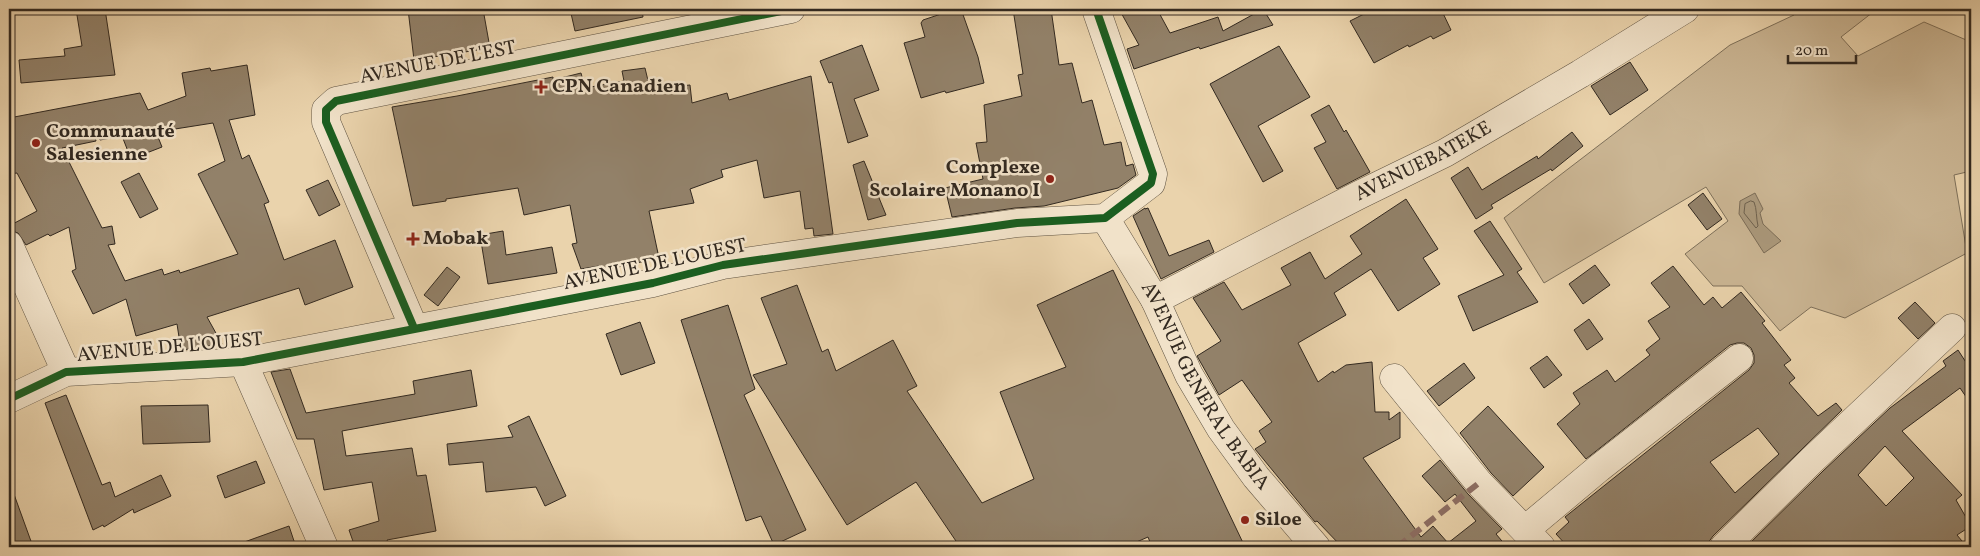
<svg xmlns="http://www.w3.org/2000/svg" width="1980" height="556" viewBox="0 0 1980 556" font-family="Vollkorn,serif">
  <rect width="100%" height="100%" fill="#ead3ac"/>
  <filter id="stains"><feTurbulence type="fractalNoise" baseFrequency=".004" numOctaves="4"/><feColorMatrix values="0 0 0 0 .2 0 0 0 0 .09 0 0 0 0 .02 0 0 0 .5 -.17"/></filter>
  <radialGradient id="worn" r=".72"><stop offset=".6" stop-color="#630" stop-opacity="0"/><stop offset="1" stop-color="#630" stop-opacity=".3"/></radialGradient>
  <path fill="#cbb694" stroke="#7e705a" d="M1796,9H1877L1841,37L1858,56L1924,22L1971,42V171L1954,175L1967,253L1845,318L1811,307L1780,331L1742,286H1713L1685,254L1728,221L1706,187L1544,283L1504,218L1730,45L1794,15Z"/>
  <path fill="#ab997c" stroke="#7b6c57" d="M1755,193L1763,209L1760,213L1763,224L1781,241L1764,253L1739,214L1740,201Z"/>
  <g fill="none" stroke-linecap="round" stroke-linejoin="round">
    <path stroke="#6e614e" stroke-width="1" d="M1751,201L1754,202C1757,209 1756,218 1758,226L1756,228L1744,213L1745,204Z"/>
  </g>
  <path fill="#928169" stroke="#322920" fill-rule="evenodd" d="M76,9H105L115,75L21,83L19,60L65,56L64,49L82,46Z
    M408,9H483L490,48L414,60Z
    M570,9H642L643,17L575,31Z
    M956,9H961L978,57L984,83L946,93L945,91L921,98L904,43L925,37L921,23L923,20Z
    M1013,9H1051L1059,65L1072,63L1082,103L1092,100L1104,145L1121,142L1126,166L1133,164L1136,175L1118,188L1044,206L1015,208L952,217L945,188L983,179L976,143L987,142L984,105L1022,96L1018,75L1023,74Z
    M1119,9H1157L1170,33L1218,17L1223,31L1263,9L1273,25L1200,49L1199,47L1134,69L1127,49L1139,45Z
    M1374,9H1441L1451,30L1433,39L1431,36L1409,47L1408,45L1374,63L1350,21Z
    M862,45L879,90L854,99L868,136L848,143L832,82L829,83L820,61Z
    M1279,46L1310,97L1258,126L1283,171L1263,182L1210,84Z
    M1630,62L1648,90L1610,115L1591,86Z
    M247,65L255,115L229,120L242,159L249,155L269,202L264,204L284,260L335,240L353,287L305,305L299,288L207,317L222,344L190,349L181,350L177,324L136,336L126,299L93,314L72,271L76,269L69,227L50,236L48,234L26,245L18,233L9,230V226L37,211L17,173L9,174V118L140,93L148,110L186,96L182,73L210,68L211,71ZM213,123L225,161L198,174L238,254L180,273L179,270L164,275L162,269L125,281L108,245L115,244L112,226L102,228L62,148L96,141L93,128L100,140L122,136L131,159L162,147L156,132Z
    M645,68L650,89L690,85L692,103L727,93L729,100L811,76L833,234L814,236L813,228L805,229L800,191L764,198L757,160L721,170L723,177L690,189L694,203L649,211L659,258L600,271L599,266L581,269L572,244L577,243L570,205L524,215L518,188L446,199V201L413,206L392,107L457,96L553,77V80L581,73L585,88L624,81L622,71Z
    M1329,105L1344,132L1346,130L1370,172L1337,189L1314,148L1326,142L1311,115Z
    M1572,132L1583,146L1552,171L1551,169L1491,205L1493,208L1476,219L1451,178L1468,167L1482,190L1537,156L1538,159Z
    M864,161L886,215L868,220L853,165Z
    M139,173L158,209L140,218L121,182Z
    M328,180L340,205L319,216L306,190Z
    M1703,193L1722,219L1707,230L1688,205Z
    M1406,199L1438,249L1423,258L1440,284L1398,311L1371,269L1334,293L1346,315L1298,343L1318,382L1333,371L1334,373L1346,365L1372,362L1375,412H1389V420L1400,412V438L1363,458L1421,537L1433,526L1448,543L1476,521L1455,494L1445,502L1422,476L1440,460L1468,494L1502,529L1496,534L1507,547H1342L1317,521L1315,522L1255,449L1266,442L1259,431L1272,422L1242,380L1219,395L1197,356L1221,341L1193,298L1224,282L1242,310L1291,285L1281,268L1310,252L1325,279L1362,254L1350,236Z
    M1145,208V209L1148,208L1169,256L1209,240L1214,252L1161,279L1133,216Z
    M1490,221L1522,269L1517,272L1538,302L1473,331L1458,296L1504,275L1474,231Z
    M503,231L506,255L552,247L557,273L488,284L480,235Z
    M1595,265L1610,285L1583,304L1569,284Z
    M1673,266L1704,305L1713,297L1722,308L1741,292L1765,321L1762,323L1791,360L1784,365L1795,378L1789,383L1818,416L1836,403L1842,410L1713,536L1705,547H1568L1556,534L1569,522L1565,517L1749,370L1754,363V355L1751,348L1744,343H1737L1730,345L1586,459L1557,424L1580,404L1573,393L1607,370L1615,382L1650,355L1646,350L1660,339L1648,321L1670,307L1651,283ZM1758,428L1779,454L1735,493L1710,462Z
    M447,267L460,277L438,306L424,295Z
    M1113,270L1245,547H1152L1148,537L1125,547H960L916,482L847,525L753,375L787,364L761,298L797,285L822,352L828,349L836,371L893,340L917,386L907,391L982,503L1034,479L1000,392L1066,367L1037,305Z
    M1915,302L1935,323L1918,339L1898,318Z
    M728,305L755,389L744,395L806,530L774,545L761,516L746,521L681,320Z
    M1589,319L1603,339L1587,350L1574,330Z
    M640,322L655,363L621,375L606,334Z
    M1958,350L1971,370V404L1960,388L1902,431L1962,495L1956,500L1971,526L1957,535L1967,547H1748L1747,546L1823,471L1890,408L1946,366L1943,361ZM1885,446L1914,478L1886,506L1858,475Z
    M1547,356L1562,375L1544,388L1530,368Z
    M1464,363L1475,378L1439,406L1427,391Z
    M290,369L306,413L415,394L413,381L471,370L477,406L342,431L346,456L412,448L417,476L426,475L436,531L387,540L390,547H355L349,530L379,521L372,482L324,490L314,439H297L271,372Z
    M66,395L102,485L110,482L115,497L161,475L171,496L134,513L133,509L104,527L103,525L93,530L45,403Z
    M208,405L210,442L143,444L141,406Z
    M1488,406L1544,467L1513,496L1491,473L1460,433Z
    M529,416L566,496L545,506L536,487L486,492L483,462L449,465L447,444L513,437L508,426Z
    M256,461L265,483L225,498L217,476Z
    M11,486L32,544L23,547H9V487Z
    M289,526L296,547H237L236,545Z"/>
  <g fill="none" stroke-linecap="round" stroke-linejoin="round">
    <defs>
      <g id="minor">
        <path id="s1" d="M1105,218L1155,300L1189,375L1221,429L1256,477L1316,547"/>
        <path d="M9,245L66,372"/>
        <path id="s2" d="M1155,300L1359,195L1445,153L1580,74L1685,9"/>
        <path d="M414,328L326,122V110L336,101L791,9"/>
        <path d="M243,362L324,547"/>
        <path d="M1394,378L1479,483L1541,547"/>
        <path d="M9,399L66,372L243,362L653,283L723,265L1017,223L1105,218L1151,183L1153,174L1096,9"/>
        <path d="M1525,530L1599,468L1739,358"/>
        <path d="M1724,547L1812,460L1952,328"/>
      </g>
    </defs>
    <use href="#minor" stroke="#605443" stroke-width="29"/>
    <use href="#minor" stroke="#f1e2c9" stroke-width="28"/>
    <path stroke="#8d6e63" stroke-width="6" stroke-dasharray="12 6" stroke-linecap="butt" d="M1397,547L1479,483"/>
    <defs>
      <path id="cycleway" d="M414,328L326,122V110L336,101L791,9
        M9,399L66,372L243,362L653,283L723,265L1017,223L1105,218L1151,183L1153,174L1096,9"/>
    </defs>
    <use href="#cycleway" stroke="#f1e2c9" stroke-width="11"/>
    <use href="#cycleway" stroke="#1b5e20" stroke-width="8"/>
  </g>
  <g fill="#8f2418" stroke="#f1e2c9" stroke-width="2">
    <path d="M538.5 79.5h5v5h5v5h-5v5h-5v-5h-5v-5h5z"/>
    <circle cx="36" cy="143" r="5"/>
    <circle cx="1050" cy="179" r="5"/>
    <path d="M410.5 231.5h5v5h5v5h-5v5h-5v-5h-5v-5h5z"/>
    <circle cx="1245" cy="520" r="5"/>
  </g>
  <g text-anchor="middle" dominant-baseline="central" stroke-width="5" stroke-linejoin="round" paint-order="stroke">
    <g font-size="20" fill="#322920" stroke="#f1e2c9">
      <text transform="translate(438 63) rotate(-11)">AVENUE DE L'EST</text>
      <text stroke="none"><textPath href="#s2" startOffset="302">AVENUEBATEKE</textPath></text>
      <text transform="translate(655 265) rotate(-12)">AVENUE DE L'OUEST</text>
      <text transform="translate(170 348) rotate(-5)">AVENUE DE L'OUEST</text>
      <text stroke="none"><textPath href="#s1" startOffset="196">AVENUE GENERAL BABIA</textPath></text>
    </g>
    <g font-size="20" font-weight="bold" fill="#322920" stroke="#f1e2c9" text-anchor="start">
      <text x="552" y="87">CPN Canadien</text>
      <text x="46" y="132">Communauté<tspan x="46" dy="23">Salesienne</tspan></text>
      <text x="1040" y="168" text-anchor="end">Complexe<tspan x="1040" dy="23">Scolaire Monano I</tspan></text>
      <text x="423" y="239">Mobak</text>
      <text x="1255" y="520">Siloe</text>
    </g>
  </g>
  <rect width="1980" height="556" fill="none" stroke="#ead3ac" stroke-width="30"/>
  <rect x="10" y="10" width="1960" height="536" fill="none" stroke="#322920" stroke-width="2.5"/>
  <rect x="15" y="15" width="1950" height="526" fill="none" stroke="#322920"/>
  <path d="M1788 55v8h68v-8" fill="none" stroke="#322920" stroke-width="2.5"/>
  <text x="1795" y="55" font-size="15" fill="#322920" stroke="#f1e2c9" stroke-width="4" paint-order="stroke">20 m</text>
  <rect width="100%" height="100%" filter="url(#stains)"/>
  <rect width="100%" height="100%" fill="url(#worn)"/>
</svg>
